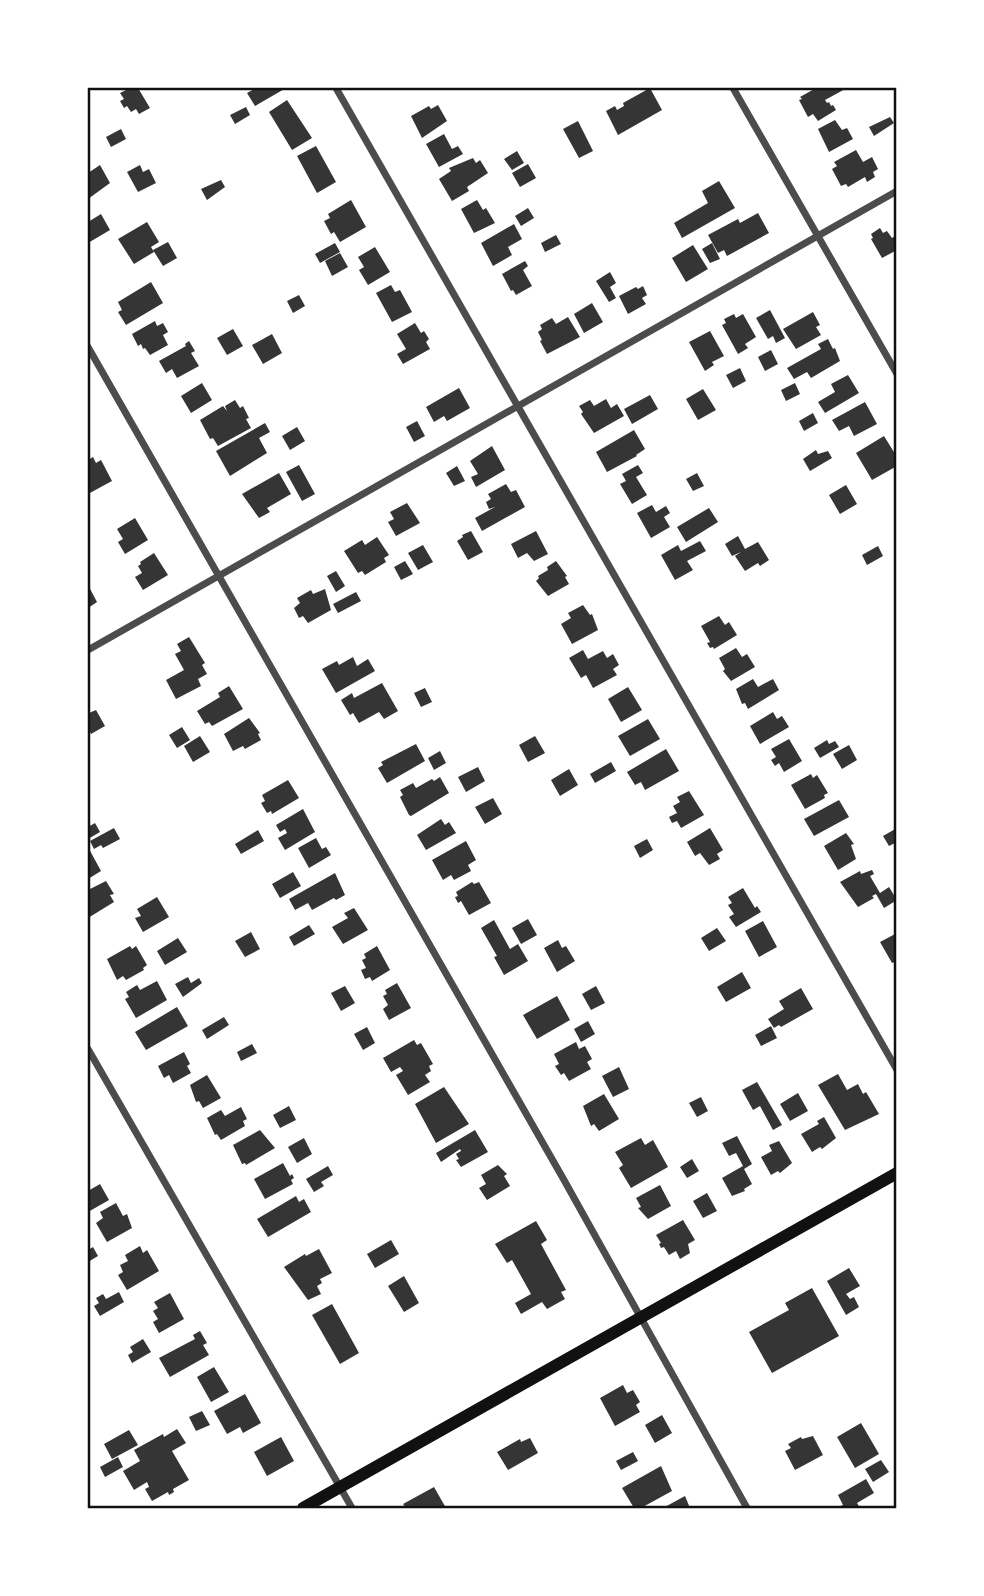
<svg xmlns="http://www.w3.org/2000/svg" width="984" height="1596" viewBox="0 0 984 1596" font-family="'Source Sans 3',sans-serif">
  <rect width="100%" height="100%" fill="#fff"/>
  <path fill="#353535" d="M130,88H138L150,108L139,114L136,109L131,112L127,106L124,108L120,101L124,99L120,93Z
    M256,88H286L255,106L247,93Z
    M650,88L662,110L618,135L606,111L615,106L617,110L624,106L623,103Z
    M816,88H847L825,100L827,103L829,102L831,106L833,105L836,110L818,121L813,114L808,117L799,100L802,99L800,97Z
    M287,100L312,138L292,150L269,112Z
    M438,105L447,121L422,138L411,116L429,106L431,109Z
    M246,107L250,115L235,124L230,115Z
    M890,117L894,123L874,136L869,127Z
    M835,120L842,130L847,128L853,139L829,152L818,129Z
    M578,121L593,151L579,158L563,129Z
    M121,129L126,139L111,147L106,137Z
    M444,134L452,149L458,146L463,154L439,167L426,144Z
    M316,146L336,182L317,193L297,156Z
    M856,150L863,162L872,157L878,169L873,172L875,177L867,182L865,177L848,187L846,184L841,186L832,169L837,166L834,162Z
    M517,151L524,163L512,170L504,159Z
    M473,158L476,163L480,160L488,173L467,187L469,191L452,201L439,179L451,171L449,168Z
    M528,164L536,178L520,187L512,173Z
    M100,165L110,183L88,199V173Z
    M140,165L143,172L149,169L156,183L138,192L127,172Z
    M221,180L225,187L207,200L201,189Z
    M719,181L735,208L682,238L674,223L708,203L702,191Z
    M351,200L366,227L340,242L334,232L331,234L324,221L330,218L328,214Z
    M477,200L483,210L486,208L495,223L474,233L461,209Z
    M528,208L534,218L521,226L515,216Z
    M758,213L769,233L727,256L724,250L718,253L708,235L738,219L740,223Z
    M101,214L110,230L88,243V222Z
    M147,222L159,242L151,247L154,252L134,264L118,239Z
    M514,224L522,239L508,247L512,255L493,266L481,243Z
    M880,228L883,233L887,231L892,238L897,235V250L882,258L871,239L873,238L871,234Z
    M556,235L561,244L545,252L541,243Z
    M168,242L177,258L163,266L153,250Z
    M335,243L340,252L320,263L315,254Z
    M712,243L720,259L710,263L702,249Z
    M693,245L708,269L686,282L672,258Z
    M375,247L390,272L368,285L359,270L364,267L358,257Z
    M340,253L348,267L332,276L325,261Z
    M525,261L528,266L523,270L532,286L516,295L513,290L511,291L502,274Z
    M610,272L616,283L610,287L616,298L609,302L596,281Z
    M151,282L163,303L126,325L118,312L122,310L118,302Z
    M391,285L395,292L400,290L412,312L392,322L376,293Z
    M643,286L647,295L642,298L646,304L628,314L619,296L636,287L638,289Z
    M299,295L305,306L293,313L287,301Z
    M592,303L603,322L584,333L574,314Z
    M770,310L785,338L776,343L773,336L768,339L756,318Z
    M813,312L820,325L816,327L821,335L796,349L783,329Z
    M734,314L736,318L743,314L756,337L745,344L748,348L738,354L722,325L726,323L724,319Z
    M568,317L580,337L547,354L540,341L542,340L538,332L542,329L540,325L552,318L556,324Z
    M155,321L157,326L163,323L168,332L163,335L168,345L150,355L145,348L143,349L141,344L138,346L132,334Z
    M415,323L421,333L424,331L429,339L426,342L430,349L403,364L397,354L406,349L397,334Z
    M233,329L243,346L227,355L217,338Z
    M710,331L724,356L712,362L714,365L705,371L689,342Z
    M272,334L282,353L263,364L252,345Z
    M828,339L833,349L835,348L840,361L811,378L807,372L794,379L787,368L821,349L818,344Z
    M189,341L195,351L191,353L199,366L177,378L172,369L166,373L159,361L186,346L185,344Z
    M771,350L778,364L765,371L758,357Z
    M740,368L746,381L733,388L726,375Z
    M848,375L859,393L825,413L818,402L835,392L831,384Z
    M202,383L212,400L191,413L181,396Z
    M795,383L800,394L786,401L781,390Z
    M459,388L470,408L447,421L444,416L434,422L426,407Z
    M703,389L716,410L698,420L686,399Z
    M650,395L658,409L632,424L624,409Z
    M606,399L611,408L617,404L624,416L594,433L581,414L583,412L579,406L590,400L594,406Z
    M235,400L240,408L243,406L249,418L246,419L251,428L218,446L213,438L210,439L200,420L223,406L227,411L225,406Z
    M865,402L877,424L854,436L849,426L839,431L832,420Z
    M813,413L818,423L804,431L799,421Z
    M417,421L425,436L414,442L406,427Z
    M265,423L270,432L259,438L267,453L230,476L216,451Z
    M297,427L305,441L290,450L282,436Z
    M634,430L645,449L636,455L637,456L607,472L596,452Z
    M884,436L897,457V466L872,480L856,453Z
    M492,446L505,470L476,487L471,477L478,474L470,461Z
    M816,450L818,454L828,451L832,458L810,471L803,459Z
    M93,457L96,463L101,460L112,481L88,494V460Z
    M299,465L315,494L302,501L286,472Z
    M638,465L643,473L636,477L647,495L632,504L620,484L626,481L622,474Z
    M457,466L465,481L454,486L446,473Z
    M279,473L291,494L267,508L270,512L259,518L242,494Z
    M697,473L704,486L693,491L686,479Z
    M506,484L511,492L516,490L525,507L482,531L475,518L495,507L489,509L486,502L491,499L488,494Z
    M846,485L857,504L840,514L829,495Z
    M407,503L420,523L396,536L388,522L394,519L390,512Z
    M652,505L656,512L666,506L670,513L664,517L670,527L651,538L637,513Z
    M709,508L718,522L686,542L677,527Z
    M135,518L148,540L125,554L118,542L123,539L117,529Z
    M471,531L483,552L468,560L457,541L463,537L462,535Z
    M536,531L548,554L534,561L527,553L518,558L511,544Z
    M738,536L745,549L758,542L769,560L760,566L758,563L745,571L735,556L741,552L732,556L725,544Z
    M377,537L389,555L384,558L386,562L365,575L362,571L358,573L344,551L362,540L365,545Z
    M700,541L706,551L687,561L693,570L675,580L661,555L678,545L681,551Z
    M423,545L433,562L418,570L408,553Z
    M878,546L883,556L867,565L862,555Z
    M154,553L168,575L143,590L135,577L142,573L138,566L141,564L140,562Z
    M405,561L413,574L401,580L394,567Z
    M556,561L567,576L565,577L569,584L548,596L536,581L539,578L538,576L548,570L547,567Z
    M336,571L345,586L336,592L327,576Z
    M88,585L97,602L88,608Z
    M325,589L331,610L308,623L303,616L299,618L294,608L300,603L297,598L311,590L313,594Z
    M356,592L361,601L338,613L333,604Z
    M583,605L590,615L592,614L598,630L572,644L561,624L571,618L568,613Z
    M719,616L725,625L729,622L737,635L714,649L713,647L710,648L707,643L710,642L701,626Z
    M189,637L205,663L202,665L207,674L198,679L201,686L176,699L166,680L184,670L175,654L181,651L177,644Z
    M736,648L742,657L747,654L755,667L731,681L723,671L725,669L719,658Z
    M583,650L588,659L603,651L607,658L613,654L619,665L613,669L617,675L593,688L586,675L581,678L569,658Z
    M353,657L357,666L368,659L375,671L336,693L322,669L337,661L339,665Z
    M753,679L758,687L773,679L779,690L748,709L745,703L742,704L736,689Z
    M382,683L398,711L384,719L379,712L359,723L353,713L350,715L341,700L352,693L354,698Z
    M229,686L243,709L212,726L209,722L205,724L197,711L220,697L218,693Z
    M628,687L642,710L621,722L608,699Z
    M425,688L432,702L421,707L414,693Z
    M88,710L89,713L96,710L105,726L91,734L88,728Z
    M773,712L777,719L782,716L789,727L760,744L750,726Z
    M249,718L260,733L258,734L261,740L245,749L243,746L233,751L224,734Z
    M648,719L660,739L630,756L618,736Z
    M182,727L190,740L177,748L169,735Z
    M200,736L210,752L193,762L184,746Z
    M535,736L545,753L528,762L519,745Z
    M789,739L802,761L784,772L779,763L775,766L771,760L776,757L771,749Z
    M827,740L829,744L835,741L839,747L820,758L814,748Z
    M416,744L425,761L387,783L378,768L383,765L381,762Z
    M849,745L857,760L842,769L833,754Z
    M666,749L679,771L645,790L641,782L635,785L627,772Z
    M440,751L446,763L434,770L428,758Z
    M611,762L616,771L595,783L590,774Z
    M478,767L485,781L466,792L458,777Z
    M569,769L578,785L560,796L551,780Z
    M811,774L813,778L817,775L828,793L824,795L825,798L805,809L791,785Z
    M440,777L449,793L411,816L409,815L400,797L403,795L400,790L413,783L416,788L432,779L434,781Z
    M288,780L299,798L272,814L271,811L267,813L261,803L265,801L262,795Z
    M689,791L704,815L681,828L677,821L672,823L669,817L677,813L673,806L680,802L677,797Z
    M493,798L502,814L485,824L475,807Z
    M839,800L849,817L814,836L804,819Z
    M303,809L315,832L285,850L278,838L287,833L285,829L280,832L276,825Z
    M441,819L445,825L449,822L456,833L426,850L417,835Z
    M95,823L100,832L88,839V827Z
    M114,828L120,839L103,848L101,845L94,849L90,841Z
    M710,828L723,850L717,854L720,859L709,865L700,853L695,856L687,842Z
    M897,828V842L889,846L883,836Z
    M258,830L264,841L241,854L235,844Z
    M846,833L854,844L851,845L856,859L838,870L824,846Z
    M316,838L322,849L326,847L331,855L309,868L298,848Z
    M647,839L653,850L640,858L634,846Z
    M466,841L476,860L468,865L471,871L454,880L451,875L443,880L432,860Z
    M88,847L101,871L88,879Z
    M872,870L874,874L870,876L880,893L889,887L897,900L884,908L876,894L872,896L874,898L858,907L840,882L860,871L861,874Z
    M293,872L301,886L280,898L272,884Z
    M335,873L345,895L336,900L334,898L312,910L308,903L295,910L289,899Z
    M106,881L114,894L110,895L114,902L88,918V890Z
    M472,882L474,884L479,882L491,903L469,915L461,901L458,903L455,897L458,896L456,892Z
    M743,888L755,908L757,906L761,912L736,927L729,917L734,914L728,905L732,903L728,897Z
    M157,897L169,917L143,932L135,918L141,916L137,909Z
    M354,908L368,930L343,944L332,927L348,918L344,913Z
    M528,919L537,935L521,944L512,928Z
    M494,920L510,949L518,944L528,961L504,975L494,957L497,956L481,928Z
    M763,921L777,947L759,957L745,931Z
    M309,925L315,934L294,946L289,937Z
    M717,928L726,941L709,951L701,938Z
    M251,932L260,949L245,957L235,941Z
    M897,933V961L892,963L880,942Z
    M178,938L187,952L165,965L157,951Z
    M558,940L562,948L566,946L575,961L557,972L544,948Z
    M130,946L132,949L136,946L147,965L143,968L144,970L126,980L123,976L117,980L107,959Z
    M377,946L390,970L372,981L370,977L365,979L361,970L366,968L362,960L366,958L364,954Z
    M742,972L751,988L726,1002L717,987Z
    M188,977L191,983L199,978L202,983L183,997L175,984Z
    M157,981L167,1000L136,1018L125,999L129,997L126,992L137,985L140,990Z
    M397,983L411,1008L389,1020L383,1009L388,1005L383,996L387,994L385,990Z
    M345,986L355,1003L341,1011L331,993Z
    M596,986L605,1003L591,1010L582,994Z
    M801,988L813,1009L781,1027L779,1025L774,1028L768,1019L784,1009L779,1001Z
    M557,996L570,1020L537,1039L523,1015Z
    M177,1007L188,1026L146,1050L135,1032Z
    M224,1017L229,1025L207,1039L202,1030Z
    M588,1021L595,1034L581,1042L574,1029Z
    M771,1026L777,1038L761,1046L755,1035Z
    M367,1027L375,1043L363,1050L354,1034Z
    M414,1040L417,1045L421,1043L433,1064L429,1066L431,1071L425,1075L430,1082L408,1095L396,1075L403,1071L400,1067L391,1072L383,1058Z
    M576,1042L579,1049L585,1046L592,1059L587,1062L591,1069L569,1081L564,1073L561,1075L555,1066L559,1064L554,1054Z
    M252,1044L257,1053L241,1061L237,1052Z
    M184,1052L190,1064L187,1066L191,1073L173,1083L169,1075L164,1078L158,1066Z
    M619,1067L629,1089L613,1097L602,1076Z
    M838,1074L847,1090L858,1084L863,1094L866,1092L879,1114L845,1130L818,1085Z
    M207,1075L221,1098L203,1108L199,1101L196,1102L190,1085Z
    M757,1082L782,1125L773,1130L760,1106L753,1110L742,1090Z
    M444,1087L469,1124L436,1143L415,1104Z
    M798,1093L808,1111L790,1121L780,1104Z
    M604,1094L619,1119L599,1131L594,1124L591,1126L583,1106Z
    M701,1097L708,1111L697,1117L689,1103Z
    M289,1106L296,1120L280,1128L273,1115Z
    M241,1107L247,1119L243,1121L245,1126L221,1140L217,1134L215,1135L207,1118L221,1110L225,1116Z
    M824,1117L836,1138L822,1149L820,1147L812,1152L801,1134L819,1124L817,1121Z
    M260,1130L275,1148L246,1165L245,1163L242,1164L233,1145Z
    M475,1130L488,1152L461,1167L456,1160L459,1159L456,1154L461,1151L460,1149L441,1162L436,1153Z
    M737,1136L752,1164L744,1169L752,1184L744,1189L745,1191L732,1196L722,1178L743,1166L736,1153L729,1156L722,1143Z
    M304,1138L312,1154L297,1163L288,1147Z
    M641,1138L645,1145L653,1140L668,1167L631,1188L619,1168L623,1165L615,1152Z
    M779,1141L792,1163L780,1173L778,1171L771,1175L761,1157L772,1151L769,1145Z
    M692,1159L699,1171L687,1178L680,1167Z
    M283,1163L290,1176L292,1174L294,1178L291,1180L293,1184L265,1199L254,1179Z
    M498,1165L507,1174L504,1176L510,1186L487,1200L479,1188L486,1184L481,1175Z
    M328,1166L333,1175L321,1182L324,1186L314,1192L306,1179Z
    M100,1184L109,1200L88,1212V1191Z
    M660,1185L671,1206L648,1219L638,1208L641,1207L636,1198Z
    M707,1193L717,1211L703,1218L693,1201Z
    M296,1196L299,1202L304,1199L311,1212L268,1237L257,1219Z
    M116,1203L123,1216L127,1214L132,1228L107,1242L96,1223L103,1218L100,1212Z
    M683,1220L695,1240L688,1244L690,1253L680,1259L676,1251L669,1255L664,1247L661,1248L659,1244L661,1243L656,1235Z
    M536,1221L547,1240L541,1244L566,1290L561,1292L565,1299L547,1309L542,1302L521,1314L515,1303L531,1294L512,1260L507,1263L495,1244Z
    M391,1240L399,1254L375,1268L367,1254Z
    M140,1246L143,1253L147,1250L159,1271L127,1290L118,1275L123,1272L120,1265L128,1261L125,1255Z
    M93,1247L98,1256L88,1262V1250Z
    M319,1249L332,1273L320,1279L322,1283L317,1286L321,1294L308,1300L284,1267L305,1254L306,1256Z
    M849,1268L860,1286L846,1294L850,1299L854,1297L859,1307L846,1315L827,1281Z
    M404,1276L419,1303L404,1312L388,1286Z
    M812,1288L839,1336L772,1373L749,1332L789,1310L785,1303Z
    M119,1292L124,1302L100,1316L94,1306L99,1303L96,1298L103,1294L106,1299Z
    M170,1293L184,1319L159,1333L153,1322L158,1319L153,1311L158,1308L154,1302Z
    M332,1304L359,1353L340,1364L312,1315Z
    M200,1331L207,1343L203,1345L209,1355L170,1377L159,1358L195,1339L193,1335Z
    M143,1339L151,1352L132,1363L128,1355L133,1352L130,1347Z
    M214,1367L229,1392L211,1402L197,1377Z
    M623,1385L627,1393L633,1390L640,1402L636,1405L640,1412L615,1426L600,1398Z
    M245,1394L261,1423L243,1433L240,1427L227,1434L214,1411Z
    M202,1411L210,1425L196,1431L189,1417Z
    M662,1415L672,1433L655,1443L645,1425Z
    M861,1423L879,1454L855,1468L837,1437Z
    M177,1429L186,1443L172,1451L189,1480L173,1489L174,1492L169,1495L168,1492L152,1501L145,1489L149,1487L147,1482L134,1490L123,1471L140,1461L134,1450L163,1434L164,1437Z
    M129,1430L138,1445L112,1459L104,1444Z
    M813,1436L823,1455L795,1470L785,1451L791,1448L788,1444L801,1437L802,1439Z
    M281,1437L294,1461L267,1476L254,1452Z
    M530,1438L538,1453L508,1470L497,1452L520,1439L521,1442Z
    M633,1452L638,1461L621,1470L616,1461Z
    M118,1457L123,1467L105,1477L100,1467Z
    M881,1460L889,1472L873,1482L865,1469Z
    M661,1466L672,1491L641,1508H634L622,1488Z
    M866,1479L874,1493L857,1503L860,1508H836L843,1505L838,1495Z
    M434,1487L446,1508H406L403,1504Z
    M685,1496L690,1508H663Z"/>
  <g fill="none" stroke-linecap="round" stroke-linejoin="round">
    <path stroke="#4c4c4c" stroke-width="7" d="M336,88L897,1070
      M733,88L897,374
      M88,347L564,1180L747,1508
      M88,650L897,191
      M88,1049L352,1508"/>
    <path stroke="#111" stroke-width="12" d="M303,1508L897,1173"/>
  </g>
  <rect width="984" height="1596" fill="none" stroke="#ffffff" stroke-width="178"/>
  <rect x="89" y="89" width="806" height="1418" fill="none" stroke="#111" stroke-width="2.5"/>
</svg>
